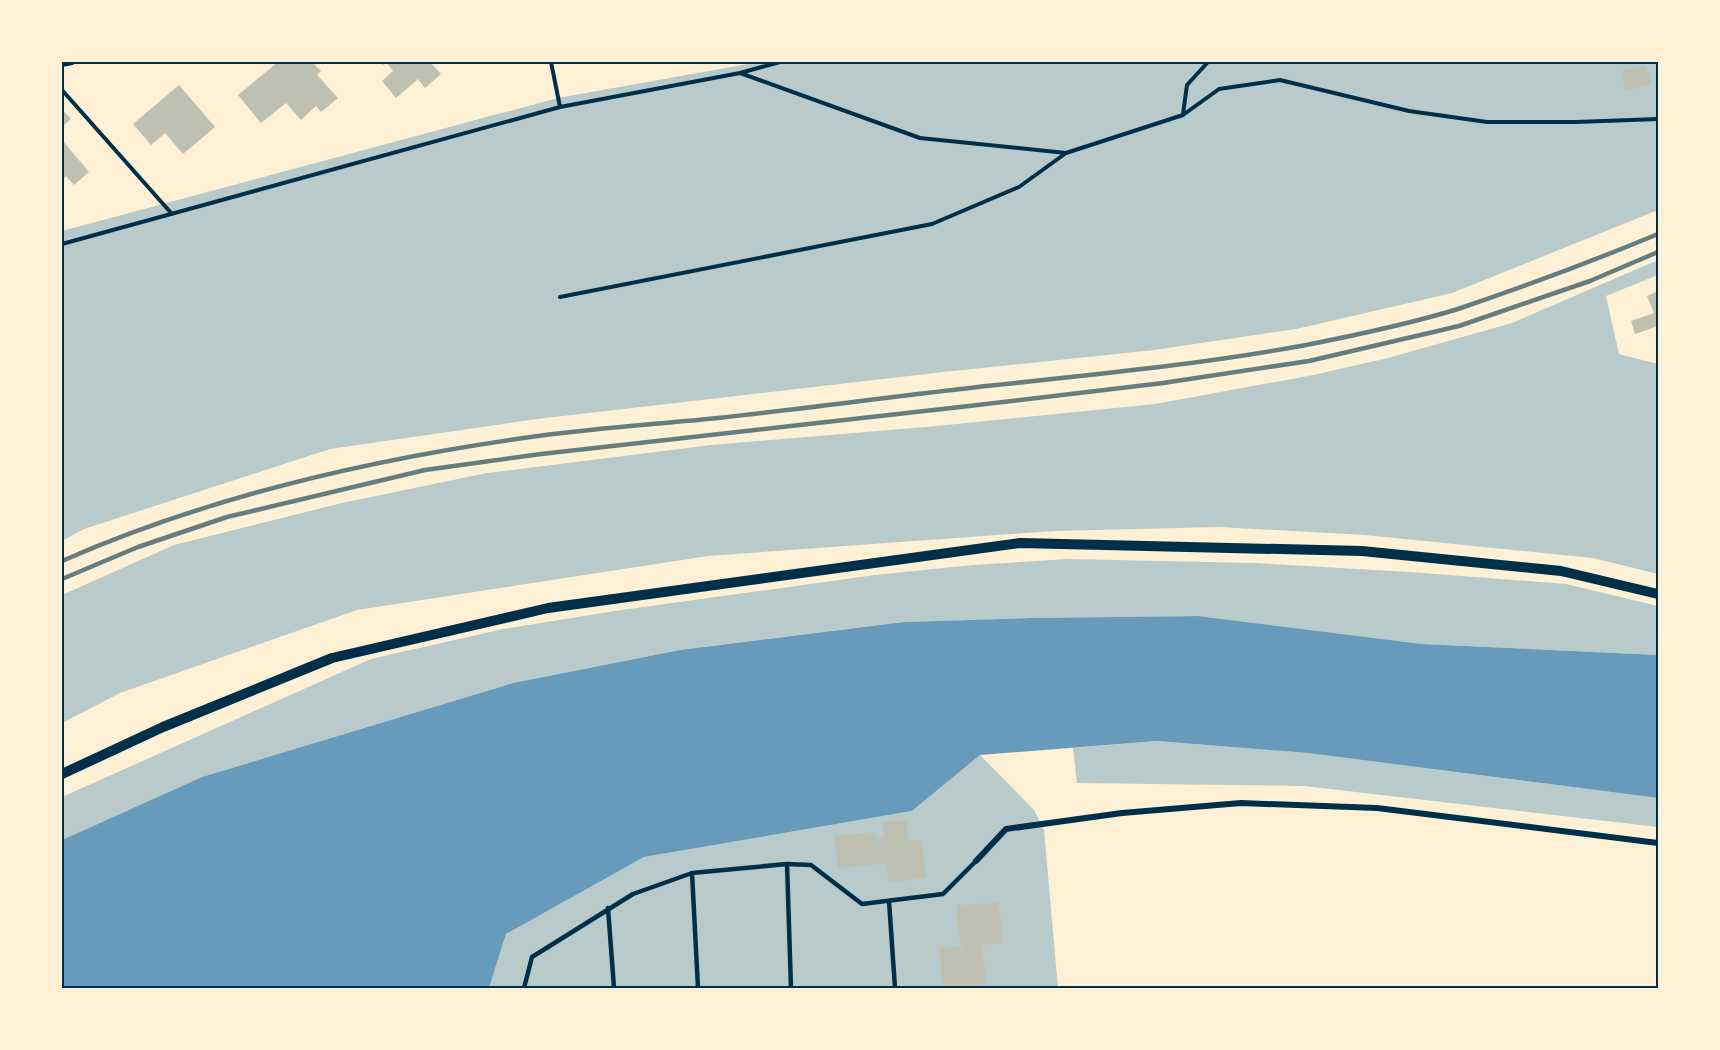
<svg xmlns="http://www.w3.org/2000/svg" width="1720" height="1050" viewBox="0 0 1720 1050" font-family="'Sofia Sans Condensed',sans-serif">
  <rect width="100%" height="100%" fill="#fdf0d5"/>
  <path fill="#b9caca" d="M759,62H1658V210L1452,293L1296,329L1154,350L943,372L537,419L330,449L84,529L62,541V231L558,98Z
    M1658,260V275L1606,296L1619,354L1658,364V574L1593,558L1365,535L1219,527L1054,531L708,556L357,610L120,693L62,723V595L174,545L342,503L487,473L711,445L937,426L1155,404L1313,375L1388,358L1512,323Z
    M1068,559L1254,563L1410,572L1566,584L1658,606V655L1422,644L1198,616L1030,618L904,622L680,650L513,683L202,777L62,840V797L371,659L503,629L615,611L875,575L973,565Z
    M1157,741L1308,753L1658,798V827L1304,786L1077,783L1073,748Z
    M980,755L1034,810L1044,830L1058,988H489L506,934L644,857L912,811Z"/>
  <path fill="#669bbc" d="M1198,616L1422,644L1658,655V798L1308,753L1157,741L980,755L912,811L644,857L506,934L489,988H62V840L202,777L513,683L680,650L904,622L1030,618Z"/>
  <path fill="#bec0b2" d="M278,62H312L321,71L317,75L338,98L321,112L316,106L301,120L286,103L261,123L238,95Z
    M379,62H430L441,74L425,88L418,79L396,98L382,81L393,71L386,62L383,65Z
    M1646,65L1651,84L1626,91L1621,71Z
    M179,85L215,127L183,154L165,133L151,145L133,124Z
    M62,109L71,119L62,127Z
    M62,140L89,172L74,185L66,176L62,180Z
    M1658,291V326L1635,334L1631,321L1654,313L1647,296Z
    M907,821L908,841L921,840L926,878L889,882L886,863L838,868L834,836L875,832L876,839L884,838L883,822Z
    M999,903L1002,943L982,945L986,987L943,988L939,948L962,947L959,936L957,905Z"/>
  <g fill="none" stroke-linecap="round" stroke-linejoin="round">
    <path stroke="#003049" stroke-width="4" d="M551,62L560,107
      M740,73L920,138L1066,153L1183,115L1219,89L1280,80L1409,111L1487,122H1576L1658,119
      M62,90L172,214
      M1183,114L1187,85L1208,62
      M62,244L560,107L740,73L780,62
      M560,297L932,224L1019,187L1066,153"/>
    <path stroke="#003049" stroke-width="4.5" d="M787,864L791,988
      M692,873L698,988
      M889,901L895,988
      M608,908L614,988
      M524,988L532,957L633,894L692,873L787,864L811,865L862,904L943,894L976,861"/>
    <path stroke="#003049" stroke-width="6" d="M62,64L72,62
      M976,861L1006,829L1122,813L1241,803L1377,808L1658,843"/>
    <path stroke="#003049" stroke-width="10" d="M62,774L163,727L332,658L548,608L1020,543L1362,551L1561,571L1658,594"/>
    <path stroke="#657d81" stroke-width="4.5" d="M62,561C212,495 376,458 538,436C598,428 658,424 718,418C811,408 903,395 996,385C1099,374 1204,364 1306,345C1357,335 1409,324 1458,309C1526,286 1593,261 1658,234
      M62,579L138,547L227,517L425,470L541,454L969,406L1163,383L1309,361L1459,326L1590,281L1658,252"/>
  </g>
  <rect width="1720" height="1050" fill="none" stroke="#fdf0d5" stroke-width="126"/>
  <rect x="63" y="63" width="1594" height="924" fill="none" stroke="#003049" stroke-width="2"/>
</svg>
